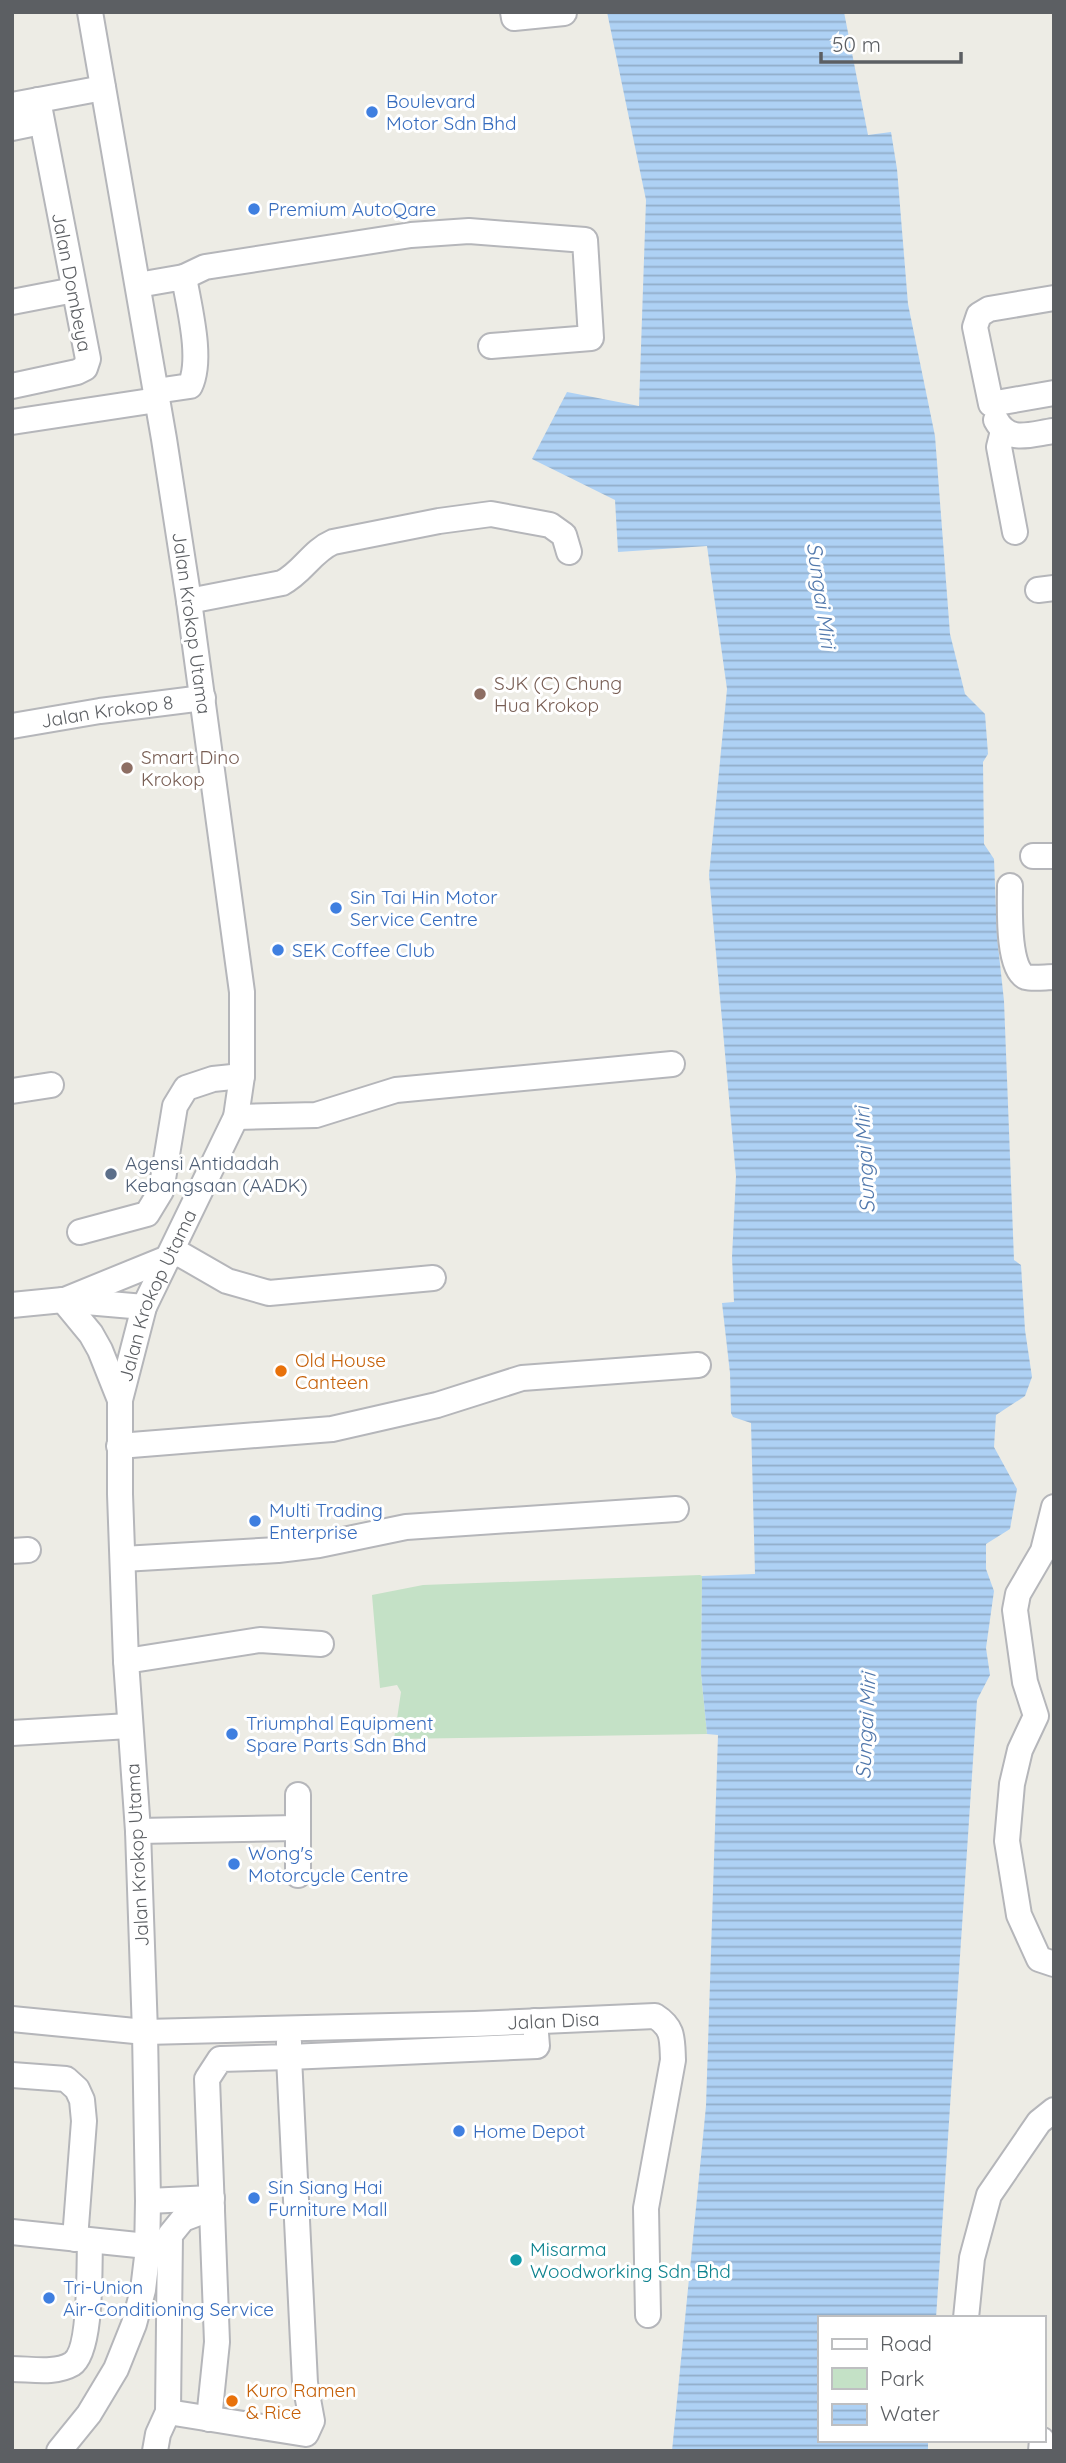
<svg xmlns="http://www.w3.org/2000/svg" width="1066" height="2463" viewBox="0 0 1066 2463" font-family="Quicksand,sans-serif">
  <defs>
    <pattern id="water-rules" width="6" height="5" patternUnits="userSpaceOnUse" patternTransform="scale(1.75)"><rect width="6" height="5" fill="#aed1f4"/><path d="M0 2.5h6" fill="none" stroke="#91adc9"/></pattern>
  </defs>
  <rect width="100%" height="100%" fill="#edece5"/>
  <path fill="#c4e1c6" d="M700,1575L702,1576L701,1673L707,1734L394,1739L401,1692L397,1685L380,1688L372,1595L423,1585Z"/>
  <path fill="url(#water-rules)" d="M607,12H844L868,135L891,132L897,169L908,304L935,436L950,634L965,694L985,714L988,754L983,762L984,844L994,859L997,936L1004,1001L1014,1260L1021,1265L1025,1330L1032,1377L1025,1396L996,1415L994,1447L1017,1489L1010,1529L986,1544V1569L994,1591L986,1648L990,1675L977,1700L936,2318H819V2440H928V2451H672L706,2106L718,1735L707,1734L701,1673L702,1576L755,1574L751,1423L733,1417L731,1413L730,1373L722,1303L734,1302L732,1257L736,1176L709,875L727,689L707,546L618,552L615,500L532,459L567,392L639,406L646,200Z"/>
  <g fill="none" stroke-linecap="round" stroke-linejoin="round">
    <defs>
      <g id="minor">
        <path d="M513,12L514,18L564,13"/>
        <path d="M12,105L103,88"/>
        <path d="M12,128L41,122"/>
        <path d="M184,277L205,267L411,235L469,231L585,240L591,338L491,346"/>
        <path d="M138,285L184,277C189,307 203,359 190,386L156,391"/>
        <path d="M1054,298L989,309L979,315L975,327L991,404L1054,393"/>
        <path d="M12,302L74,290"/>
        <path d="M12,386L77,372L85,368L88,359L38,100"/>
        <path d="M996,420C1009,444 1030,434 1054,431"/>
        <path d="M12,422L157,400"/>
        <path d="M1003,431L999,447L1015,532"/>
        <path d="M1038,590L1054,588"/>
        <path d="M189,601L282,583C303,572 312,551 333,542L439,521L491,514L550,525L564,535L569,552"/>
        <path id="s1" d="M12,726L100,711L203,698"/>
        <path d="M1033,856H1054"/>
        <path d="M1010,886C1010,904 1007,970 1026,977C1033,979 1046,977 1054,977"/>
        <path d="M12,1091L51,1085"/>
        <path d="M236,1117L316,1115L396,1090L672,1064"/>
        <path d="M80,1232L147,1214L161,1191L175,1106L186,1088L213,1079L242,1076"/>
        <path d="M173,1250L227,1281L269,1293L433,1278"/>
        <path d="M67,1299L170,1257"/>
        <path d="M63,1300L91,1334L100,1350L120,1400"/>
        <path d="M12,1305L63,1300L144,1307"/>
        <path d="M119,1446L332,1429L437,1405L522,1378L698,1365"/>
        <path d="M1054,1507L1043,1551L1018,1594L1015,1610L1025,1682L1036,1716L1020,1750L1012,1784L1007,1841L1019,1915L1039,1959L1054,1964"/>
        <path d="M12,1551L28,1550"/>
        <path d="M123,1559L278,1550L319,1545L406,1527L676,1509"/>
        <path d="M126,1661L260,1640L321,1644"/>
        <path d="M12,1733L129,1726"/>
        <path d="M298,1795V1875"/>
        <path d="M138,1831L298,1828"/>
        <path id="s2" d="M12,2019L145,2032L475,2024L655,2016C674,2028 672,2039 673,2060L646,2208L648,2315"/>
        <path d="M12,2075L66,2079L77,2089L82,2100L84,2121L75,2239"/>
        <path d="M148,2201L212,2198"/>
        <path d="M12,2232L147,2246"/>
        <path d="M966,2318L972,2258L989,2195L1039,2122L1054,2110"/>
        <path d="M12,2369C31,2369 55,2374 72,2364C92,2351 89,2266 90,2241"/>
        <path d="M168,2412L306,2434L312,2421L305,2383L289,2057L537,2046L535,2021"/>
        <path d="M209,2419L217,2342L207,2079L220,2059L289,2057V2043"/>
        <path id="s3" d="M59,2451L89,2414L116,2369L134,2324L143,2290L147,2257L148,2201L145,2032L138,1831L126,1661L120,1494V1400L144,1307L236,1117L242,1076V992L189,601L164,439L90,12"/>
        <path d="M155,2451L158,2434L168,2412L170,2235L183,2219L212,2208"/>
        <path d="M1041,2451L1042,2440"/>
      </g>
    </defs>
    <use href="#minor" stroke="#b5b6ba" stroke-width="28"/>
    <use href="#minor" stroke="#fff" stroke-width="24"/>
  </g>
  <g fill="#3f7fe0" stroke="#fff" stroke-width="2.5">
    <circle cx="372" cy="112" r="7"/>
    <circle cx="254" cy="209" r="7"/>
    <circle cx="336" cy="908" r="7"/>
    <circle cx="278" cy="950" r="7"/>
    <circle cx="255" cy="1521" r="7"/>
    <circle cx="232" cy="1734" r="7"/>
    <circle cx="234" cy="1864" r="7"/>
    <circle cx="459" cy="2131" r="7"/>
    <circle cx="254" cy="2198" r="7"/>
    <circle cx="49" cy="2298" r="7"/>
  </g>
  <g fill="#8d6e63" stroke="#fff" stroke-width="2.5">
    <circle cx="480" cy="694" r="7"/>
    <circle cx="127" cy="768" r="7"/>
  </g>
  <circle fill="#5c6f8a" stroke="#fff" stroke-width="2.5" cx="111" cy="1174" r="7"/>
  <g fill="#e8710a" stroke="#fff" stroke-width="2.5">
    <circle cx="281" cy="1371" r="7"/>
    <circle cx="232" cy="2401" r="7"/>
  </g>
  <circle fill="#0f9aa8" stroke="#fff" stroke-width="2.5" cx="516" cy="2260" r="7"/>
  <g text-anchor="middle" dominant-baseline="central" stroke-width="6" stroke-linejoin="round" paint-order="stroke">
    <g font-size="19" fill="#366cbe" stroke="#fff" text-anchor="start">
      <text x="386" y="101">Boulevard<tspan x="386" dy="22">Motor Sdn Bhd</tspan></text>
      <text x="268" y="209">Premium AutoQare</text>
      <text x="350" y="897">Sin Tai Hin Motor<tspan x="350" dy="22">Service Centre</tspan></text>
      <text x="292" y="950">SEK Coffee Club</text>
      <text x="269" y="1510">Multi Trading<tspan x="269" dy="22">Enterprise</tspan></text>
      <text x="246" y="1723">Triumphal Equipment<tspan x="246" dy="22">Spare Parts Sdn Bhd</tspan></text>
      <text x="248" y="1853">Wong's<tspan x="248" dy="22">Motorcycle Centre</tspan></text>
      <text x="473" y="2131">Home Depot</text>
      <text x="268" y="2187">Sin Siang Hai<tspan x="268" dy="22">Furniture Mall</tspan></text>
      <text x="63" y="2287">Tri-Union<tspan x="63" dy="22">Air-Conditioning Service</tspan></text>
    </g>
    <g font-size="19" fill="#5c5f63" stroke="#fff">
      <text transform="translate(72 282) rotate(79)">Jalan Dombeya</text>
      <text transform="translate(192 623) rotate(82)">Jalan Krokop Utama</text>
      <text stroke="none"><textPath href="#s1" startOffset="96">Jalan Krokop 8</textPath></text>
      <text stroke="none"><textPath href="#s3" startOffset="1186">Jalan Krokop Utama</textPath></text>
      <text transform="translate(137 1855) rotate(-93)">Jalan Krokop Utama</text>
      <text stroke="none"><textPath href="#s2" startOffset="542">Jalan Disa</textPath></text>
    </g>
    <g font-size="19" fill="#785e54" stroke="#fff" text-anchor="start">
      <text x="494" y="683">SJK (C) Chung<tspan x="494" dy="22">Hua Krokop</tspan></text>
      <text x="141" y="757">Smart Dino<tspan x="141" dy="22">Krokop</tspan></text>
    </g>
    <g font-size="19" fill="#4e5e75" stroke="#fff" text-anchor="start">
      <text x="125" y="1163">Agensi Antidadah<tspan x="125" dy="22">Kebangsaan (AADK)</tspan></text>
    </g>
    <g font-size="19" fill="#c56008" stroke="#fff" text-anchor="start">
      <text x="295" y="1360">Old House<tspan x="295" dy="22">Canteen</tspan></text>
      <text x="246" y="2390">Kuro Ramen<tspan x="246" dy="22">&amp; Rice</tspan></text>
    </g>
    <g font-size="19" fill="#0d838f" stroke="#fff" text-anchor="start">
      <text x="530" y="2249">Misarma<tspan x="530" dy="22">Woodworking Sdn Bhd</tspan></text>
    </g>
    <g font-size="21" font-style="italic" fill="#5178ac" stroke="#fff">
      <text transform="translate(822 595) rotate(82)">Sungai Miri</text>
      <text transform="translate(864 1160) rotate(-93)">Sungai Miri</text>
      <text transform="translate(865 1726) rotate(-87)">Sungai Miri</text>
    </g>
  </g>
  <rect width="1066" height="2463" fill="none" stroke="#5c5f63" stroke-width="28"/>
  <rect x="818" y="2316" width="228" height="126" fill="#ffffff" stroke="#bebfc1" stroke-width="2"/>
  <rect x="832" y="2339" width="35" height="10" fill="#ffffff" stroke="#bebfc1" stroke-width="2"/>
  <text x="880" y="2351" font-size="21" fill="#5c5f63">Road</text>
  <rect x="832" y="2368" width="35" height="21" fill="#c4e1c6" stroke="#bebfc1" stroke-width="2"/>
  <text x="880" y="2386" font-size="21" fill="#5c5f63">Park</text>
  <rect x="832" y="2404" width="35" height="21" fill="url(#water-rules)" stroke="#bebfc1" stroke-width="2"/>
  <text x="880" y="2421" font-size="21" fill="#5c5f63">Water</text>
  <path d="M821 52v10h140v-10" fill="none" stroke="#5c5f63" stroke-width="3.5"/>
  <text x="832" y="52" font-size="21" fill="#5c5f63" stroke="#ffffff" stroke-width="5" paint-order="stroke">50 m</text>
</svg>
